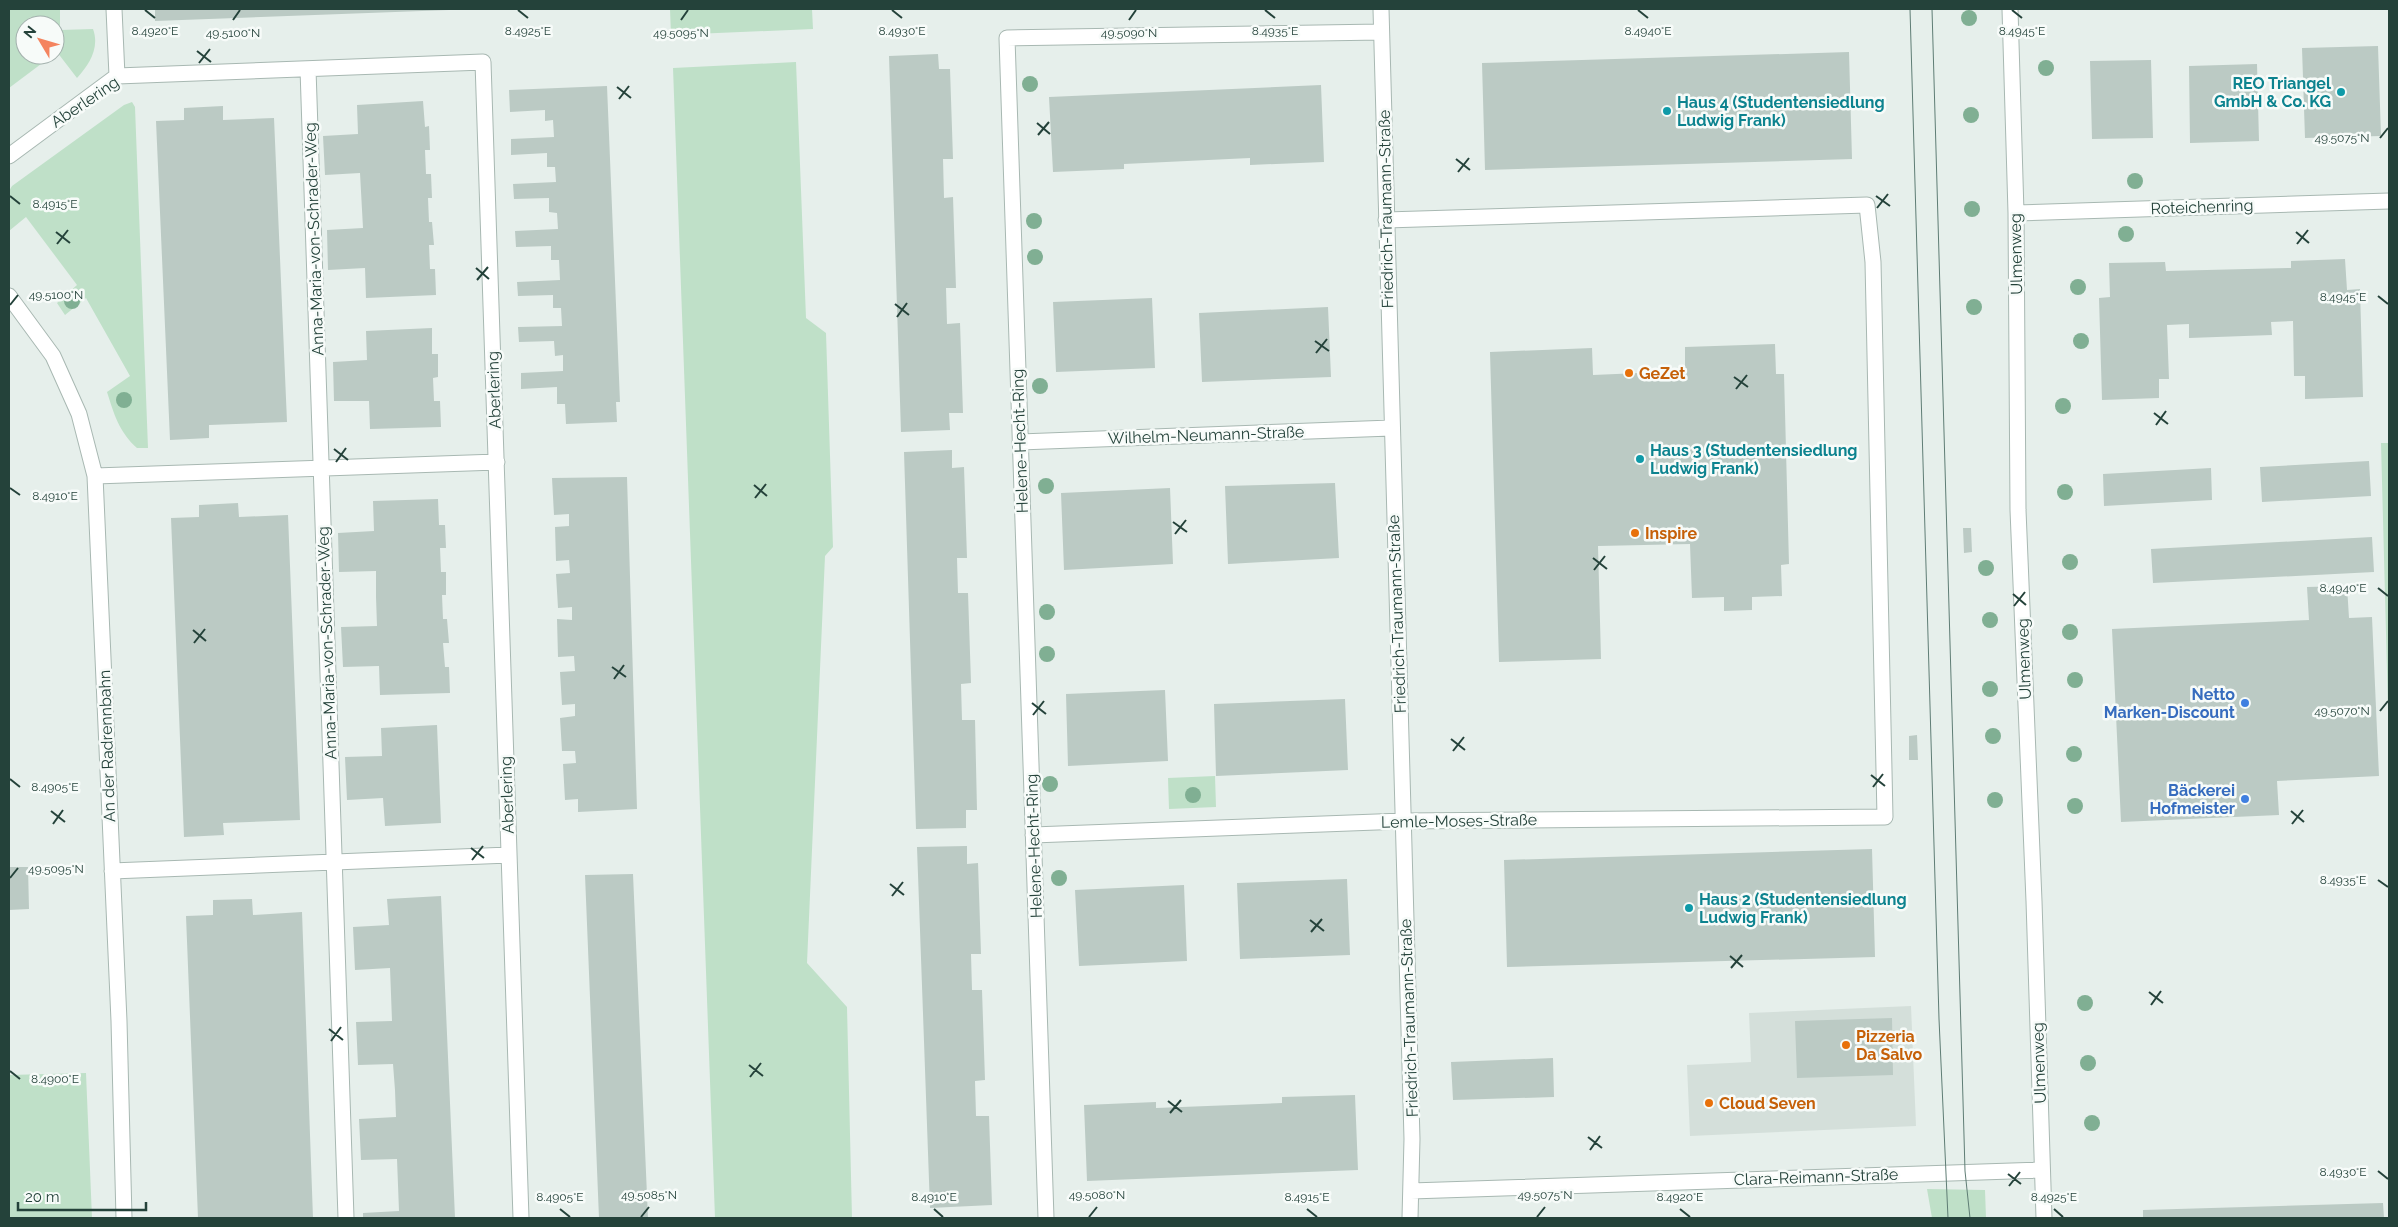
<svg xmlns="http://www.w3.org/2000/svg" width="2398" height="1227" viewBox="0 0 2398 1227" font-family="Raleway,sans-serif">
  <rect width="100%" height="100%" fill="#e6efeb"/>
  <path fill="#d4dfda" d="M1911,1006L1916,1126L1690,1136L1687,1065L1751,1062L1749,1013Z"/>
  <path fill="#bfe0c8" d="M9,9H60V30L93,29C100,48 89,65 77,78L57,52L55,54V25H25V55H53L9,88Z
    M670,9H812L813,29L671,35Z
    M796,62L806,318L826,333L833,547L825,556L807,963L847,1007L852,1218H715L673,68Z
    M132,102L135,107L148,448H137C119,432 114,414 107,392L130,376L86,298L65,315L57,303L77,285L26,217L9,231V191L12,186L124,105Z
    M2381,443H2389V747Z
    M1215,776L1216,807L1169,809L1168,778Z
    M86,1073L92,1218H9V1075Z
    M1927,1189L1985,1190L1986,1218H1932Z"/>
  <path fill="#bbcac4" d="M155,9H448L449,10L155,21Z
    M2378,46L2381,136L2305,138L2302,48Z
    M1849,52L1852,159L1485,170L1482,63Z
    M938,54L939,69H950L953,159H943L944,198L953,197L956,288H946L947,324L960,323L963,413H949L950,430L901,432L889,56Z
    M2151,60L2153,138L2092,139L2090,61Z
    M2257,64L2259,141L2190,143L2189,66Z
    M1321,85L1324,162L1250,165V158L1124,164V169L1053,172L1049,97Z
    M607,86L620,402H616L617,422L566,424L565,404H557V387L521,389V373L563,371V355L555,356L554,341L519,342L518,327L562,326L561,308H553V295L518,296L517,282L560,280L559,260H551V246L516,247L515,231L558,229L557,213L549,212V198L514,199L513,184L556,182L555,167H547V153L511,155V139L554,137L553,120L545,121V110L510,112L509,90Z
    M423,101L425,127L429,126L430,150H425L426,174H431L432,198H428L429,222H432L434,245H429L430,269H435L436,295L366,298L365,268L328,270L327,230L363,228L360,173L325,175L323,136L358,134L357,105Z
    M223,106V120L274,118L287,422L209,425V438L170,440L156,121L184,120V108Z
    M2345,259L2347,290L2360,289L2363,397L2305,399V376H2294L2293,321L2271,322L2272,335L2189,338V324L2167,325L2169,379H2159V398L2102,400L2099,298L2110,297L2109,263L2165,262L2166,271L2291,268V261Z
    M1152,298L1155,368L1056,372L1053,302Z
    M1328,307L1331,377L1202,382L1199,313Z
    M432,328V354H438V377L433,378L434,401H440L441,427L370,429L369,401H334L333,362L367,360L366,331Z
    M1775,344L1776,374H1784L1789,564L1781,565L1782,596L1752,597V610L1724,611V597L1692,598L1690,544L1598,546L1601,659L1499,662L1490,352L1592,348L1593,375L1685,371V347Z
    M952,450V468L964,467L967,558H957L958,593H968L971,683L961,684L962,720H975L977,810H966V828L916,829L904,452Z
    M2369,461L2371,496L2262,502L2260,467Z
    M2211,468L2212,500L2104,506L2103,474Z
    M627,477L637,809L578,812V799L565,800L563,764L576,763L575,751H562L560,718L575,716V704L562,705L560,672L575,671L574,656L558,657L557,619L572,620V607L558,608L556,574L570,573L569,560L556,561L555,527L569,526V514L554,515L552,478Z
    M1335,483L1339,558L1228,564L1225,486Z
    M1170,488L1173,564L1064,570L1061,493Z
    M438,499L439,525H445L446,548H440L441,572H446V595H442L443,619H447L449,643H443L445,667H449L450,693L380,695L379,666L343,667L341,627L377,626L376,597V571L339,572L338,533L374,531L373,501Z
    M238,503L239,517L288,515L300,820L223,823L224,835L184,837L171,518L199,517V505Z
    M1963,528H1971L1972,552L1964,553Z
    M2372,537L2374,572L2153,583L2151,549Z
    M2347,586L2349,618L2372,617L2379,776L2277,781L2279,815L2121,822L2112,629L2309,620L2307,587Z
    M1165,690L1168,761L1068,766L1066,694Z
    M1345,699L1348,770L1216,776L1214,704Z
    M437,725L441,823L385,826L383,798L347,800L345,757L382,756L381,728Z
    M1917,735L1918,760H1909V736Z
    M967,846V864L978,863L981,954H971L972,990H982L985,1080L975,1081L976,1116H989L992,1205L930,1208L917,847Z
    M1872,849L1875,957L1507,967L1504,860Z
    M9,867H28L29,909L9,910Z
    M633,874L648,1218H599L585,875Z
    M1347,879L1350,955L1240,959L1237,883Z
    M1184,885L1187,961L1079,966L1075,890Z
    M441,896L455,1218H363V1213L399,1211L397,1159L361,1160L360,1139L359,1119L396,1117L395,1090L393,1064L358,1065L356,1022L392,1021L391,994L390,968L355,970L353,927L389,925L387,899Z
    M252,899L253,915L302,912L313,1218H198L186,916L213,915V900Z
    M1892,1018L1893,1075L1797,1078L1795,1021Z
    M1553,1058L1554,1097L1453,1100L1451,1062Z
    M1355,1095L1358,1170L1087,1181L1084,1105L1156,1102V1108L1282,1103V1097Z
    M2383,1203L2384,1218H2143V1210Z"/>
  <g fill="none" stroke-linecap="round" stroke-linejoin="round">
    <defs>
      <path id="minor" d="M114,9L117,76
        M1381,9L1412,1139L1410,1218
        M2010,9L2016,213L2018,510L2034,901L2044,1218
        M308,69L346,1218
        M9,156L117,76L483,62L521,1218
        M2016,213L2389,201
        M9,296L53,356L79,414L95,476L119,1021L124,1218
        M1020,442L1391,428
        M95,476L497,462
        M1033,835L1403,821L1885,817L1873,262L1867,205L1386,220
        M112,871L509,855
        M1411,1191L2042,1170
        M1046,1218L1007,38L1381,32"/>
    </defs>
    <use href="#minor" stroke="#a8b8b2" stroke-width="17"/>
    <use href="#minor" stroke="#fff" stroke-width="15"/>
    <path stroke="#5f7d75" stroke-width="1" d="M1910,9L1939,1019L1948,1218
      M1932,9L1965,1171L1970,1218"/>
  </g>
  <g fill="#80af93">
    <circle cx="1969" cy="18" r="8"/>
    <circle cx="2046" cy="68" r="8"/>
    <circle cx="1030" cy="84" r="8"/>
    <circle cx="1971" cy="115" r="8"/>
    <circle cx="2135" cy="181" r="8"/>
    <circle cx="1972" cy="209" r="8"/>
    <circle cx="1034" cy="221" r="8"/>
    <circle cx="2126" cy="234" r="8"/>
    <circle cx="1035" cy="257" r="8"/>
    <circle cx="2078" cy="287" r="8"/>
    <circle cx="72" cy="301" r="8"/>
    <circle cx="1974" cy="307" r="8"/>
    <circle cx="2081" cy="341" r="8"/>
    <circle cx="1040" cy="386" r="8"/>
    <circle cx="124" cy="400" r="8"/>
    <circle cx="2063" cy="406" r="8"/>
    <circle cx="1046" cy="486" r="8"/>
    <circle cx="2065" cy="492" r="8"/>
    <circle cx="2070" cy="562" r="8"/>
    <circle cx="1986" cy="568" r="8"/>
    <circle cx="1047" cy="612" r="8"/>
    <circle cx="1990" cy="620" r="8"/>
    <circle cx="2070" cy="632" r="8"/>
    <circle cx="1047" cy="654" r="8"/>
    <circle cx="2075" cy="680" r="8"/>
    <circle cx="1990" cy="689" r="8"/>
    <circle cx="1993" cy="736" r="8"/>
    <circle cx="2074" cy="754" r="8"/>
    <circle cx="1050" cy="784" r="8"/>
    <circle cx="1193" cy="795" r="8"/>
    <circle cx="1995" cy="800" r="8"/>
    <circle cx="2075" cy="806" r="8"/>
    <circle cx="1059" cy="878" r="8"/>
    <circle cx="2085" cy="1003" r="8"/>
    <circle cx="2088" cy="1063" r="8"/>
    <circle cx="2092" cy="1123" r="8"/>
  </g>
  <path fill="none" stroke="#24423a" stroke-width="2" d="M145,10L155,18M518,10L528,18M892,10L902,18M1265,10L1275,18M1638,10L1648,18M2012,10L2022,18M233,20L240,10M681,20L688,10M1129,20L1136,10M197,51L211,62M199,63L210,49M617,87L631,98M619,99L629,86M1037,123L1050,134M1038,135L1049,122M2380,138L2388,128M1456,159L1470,170M1458,172L1469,158M10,196L20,204M1876,196L1890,206M1877,208L1888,194M56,232L70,243M2296,232L2309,243M57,244L68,230M2297,244L2308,230M476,268L489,279M477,280L488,267M2378,296L2388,304M895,304L909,315M10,305L18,295M897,317L907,303M1315,341L1329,351M1316,353L1327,339M1734,377L1748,387M1736,389L1747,375M2154,413L2168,424M2156,425L2166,411M334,449L348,460M336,462L346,448M754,485L767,496M10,488L20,495M755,498L766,484M1173,522L1187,532M1175,534L1186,520M1593,558L1607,569M1594,570L1605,556M2378,588L2388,596M2013,594L2026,605M2014,606L2025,592M193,630L206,641M194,643L205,629M612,667L626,677M614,679L624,665M1032,703L1046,714M2380,711L2388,701M1033,715L1044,701M1451,739L1465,750M1453,751L1464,737M1871,775L1885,786M10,779L20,787M1873,787L1883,774M51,811L65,822M2291,811L2304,822M53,824L63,810M2292,824L2303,810M471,848L484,858M472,860L483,846M10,878L18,868M2378,880L2388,887M890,884L904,895M892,896L903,882M1310,920L1324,931M1311,932L1322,919M1730,956L1743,967M1731,968L1742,955M2149,992L2163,1003M2151,1005L2161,991M329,1029L343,1040M331,1041L341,1027M749,1065L763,1076M10,1071L20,1079M750,1077L761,1063M1168,1101L1182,1112M1170,1113L1181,1100M1588,1137L1602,1148M1590,1150L1600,1136M2378,1171L2388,1179M2008,1174L2021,1184M2009,1186L2020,1172M560,1209L570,1217M934,1209L943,1217M1307,1209L1317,1217M1680,1209L1690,1217M2054,1209L2063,1217M641,1217L649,1207M1089,1217L1097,1207M1537,1217L1545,1207"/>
  <g fill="#0f9aa8" stroke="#f7fbf9" stroke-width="2">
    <circle cx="2341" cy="92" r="5"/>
    <circle cx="1667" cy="111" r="5"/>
    <circle cx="1640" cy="459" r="5"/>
    <circle cx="1689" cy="908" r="5"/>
  </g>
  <g fill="#e8710a" stroke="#f7fbf9" stroke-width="2">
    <circle cx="1629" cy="373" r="5"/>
    <circle cx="1635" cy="533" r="5"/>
    <circle cx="1846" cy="1045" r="5"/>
    <circle cx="1709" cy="1103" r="5"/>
  </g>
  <g fill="#3f7fe0" stroke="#f7fbf9" stroke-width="2">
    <circle cx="2245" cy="703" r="5"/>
    <circle cx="2245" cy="799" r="5"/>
  </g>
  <g text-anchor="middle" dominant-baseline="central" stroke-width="5" stroke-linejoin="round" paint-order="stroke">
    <g font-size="16" font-weight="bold" fill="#0d838f" stroke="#f7fbf9" text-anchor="start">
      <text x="2331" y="83" text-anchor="end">REO Triangel<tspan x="2331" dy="18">GmbH &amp; Co. KG</tspan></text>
      <text x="1677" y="102">Haus 4 (Studentensiedlung<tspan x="1677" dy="18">Ludwig Frank)</tspan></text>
      <text x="1650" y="450">Haus 3 (Studentensiedlung<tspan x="1650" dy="18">Ludwig Frank)</tspan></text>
      <text x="1699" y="899">Haus 2 (Studentensiedlung<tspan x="1699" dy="18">Ludwig Frank)</tspan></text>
    </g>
    <g font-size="16" fill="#24423a" stroke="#f7fbf9">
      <text transform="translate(85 102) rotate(-34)">Aberlering</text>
      <text transform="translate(2202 207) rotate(-2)">Roteichenring</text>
      <text transform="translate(1386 209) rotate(-91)">Friedrich-Traumann-Straße</text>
      <text transform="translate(314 239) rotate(-92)">Anna-Maria-von-Schrader-Weg</text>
      <text transform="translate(2016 254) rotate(-91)">Ulmenweg</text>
      <text transform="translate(494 390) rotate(-92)">Aberlering</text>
      <text transform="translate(1206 435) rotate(-2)">Wilhelm-Neumann-Straße</text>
      <text transform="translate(1020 441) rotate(-92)">Helene-Hecht-Ring</text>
      <text transform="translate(1397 614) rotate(-92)">Friedrich-Traumann-Straße</text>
      <text transform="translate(327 643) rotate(-92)">Anna-Maria-von-Schrader-Weg</text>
      <text transform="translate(2024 659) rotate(-92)">Ulmenweg</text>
      <text transform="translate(107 746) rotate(-92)">An der Radrennbahn</text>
      <text transform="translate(507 795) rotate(-92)">Aberlering</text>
      <text transform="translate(1459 821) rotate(-1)">Lemle-Moses-Straße</text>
      <text transform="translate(1034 846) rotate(-92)">Helene-Hecht-Ring</text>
      <text transform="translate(1409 1018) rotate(-92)">Friedrich-Traumann-Straße</text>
      <text transform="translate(2039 1063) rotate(-92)">Ulmenweg</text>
      <text transform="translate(1816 1177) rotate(-2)">Clara-Reimann-Straße</text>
    </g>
    <g font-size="16" font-weight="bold" fill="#c56008" stroke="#f7fbf9" text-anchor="start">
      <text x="1639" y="373">GeZet</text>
      <text x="1645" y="533">Inspire</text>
      <text x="1856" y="1036">Pizzeria<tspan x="1856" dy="18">Da Salvo</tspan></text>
      <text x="1719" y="1103">Cloud Seven</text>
    </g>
    <g font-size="16" font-weight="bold" fill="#366cbe" stroke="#f7fbf9" text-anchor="end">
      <text x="2235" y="694">Netto<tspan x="2235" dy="18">Marken-Discount</tspan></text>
      <text x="2235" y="790">Bäckerei<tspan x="2235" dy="18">Hofmeister</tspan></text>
    </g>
  </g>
  <g font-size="12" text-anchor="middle" fill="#24423a" stroke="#f7fbf9" stroke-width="5" stroke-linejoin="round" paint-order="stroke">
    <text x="155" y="35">8.4920°E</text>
    <text x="902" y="35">8.4930°E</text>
    <text x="1275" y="35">8.4935°E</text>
    <text x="1648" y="35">8.4940°E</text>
    <text x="2022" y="35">8.4945°E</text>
    <text x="528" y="35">8.4925°E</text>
    <text x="233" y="37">49.5100°N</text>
    <text x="681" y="37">49.5095°N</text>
    <text x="1129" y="37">49.5090°N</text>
    <text x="2342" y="142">49.5075°N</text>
    <text x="55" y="208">8.4915°E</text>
    <text x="56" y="299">49.5100°N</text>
    <text x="2343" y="301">8.4945°E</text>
    <text x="55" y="500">8.4910°E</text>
    <text x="2343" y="592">8.4940°E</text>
    <text x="2342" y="715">49.5070°N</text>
    <text x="55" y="791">8.4905°E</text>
    <text x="56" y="873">49.5095°N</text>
    <text x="2343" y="884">8.4935°E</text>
    <text x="55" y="1083">8.4900°E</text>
    <text x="2343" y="1176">8.4930°E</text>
    <text x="649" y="1199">49.5085°N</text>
    <text x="1097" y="1199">49.5080°N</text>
    <text x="1545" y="1199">49.5075°N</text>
    <text x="560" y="1201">8.4905°E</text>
    <text x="934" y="1201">8.4910°E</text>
    <text x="1307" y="1201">8.4915°E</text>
    <text x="1680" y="1201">8.4920°E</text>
    <text x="2054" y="1201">8.4925°E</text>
  </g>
  <rect width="2398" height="1227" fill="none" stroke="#24423a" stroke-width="20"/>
  <g transform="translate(40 40) rotate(308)"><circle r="24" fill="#f7fbf9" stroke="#a3b1ad"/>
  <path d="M0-4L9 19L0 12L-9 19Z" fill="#f4845f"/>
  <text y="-8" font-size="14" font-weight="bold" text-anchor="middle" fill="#24423a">N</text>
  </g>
  <path d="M18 1202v8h128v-8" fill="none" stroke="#24423a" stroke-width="2.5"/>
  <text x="25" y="1202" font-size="15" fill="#24423a" stroke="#f7fbf9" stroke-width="4" paint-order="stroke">20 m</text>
</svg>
